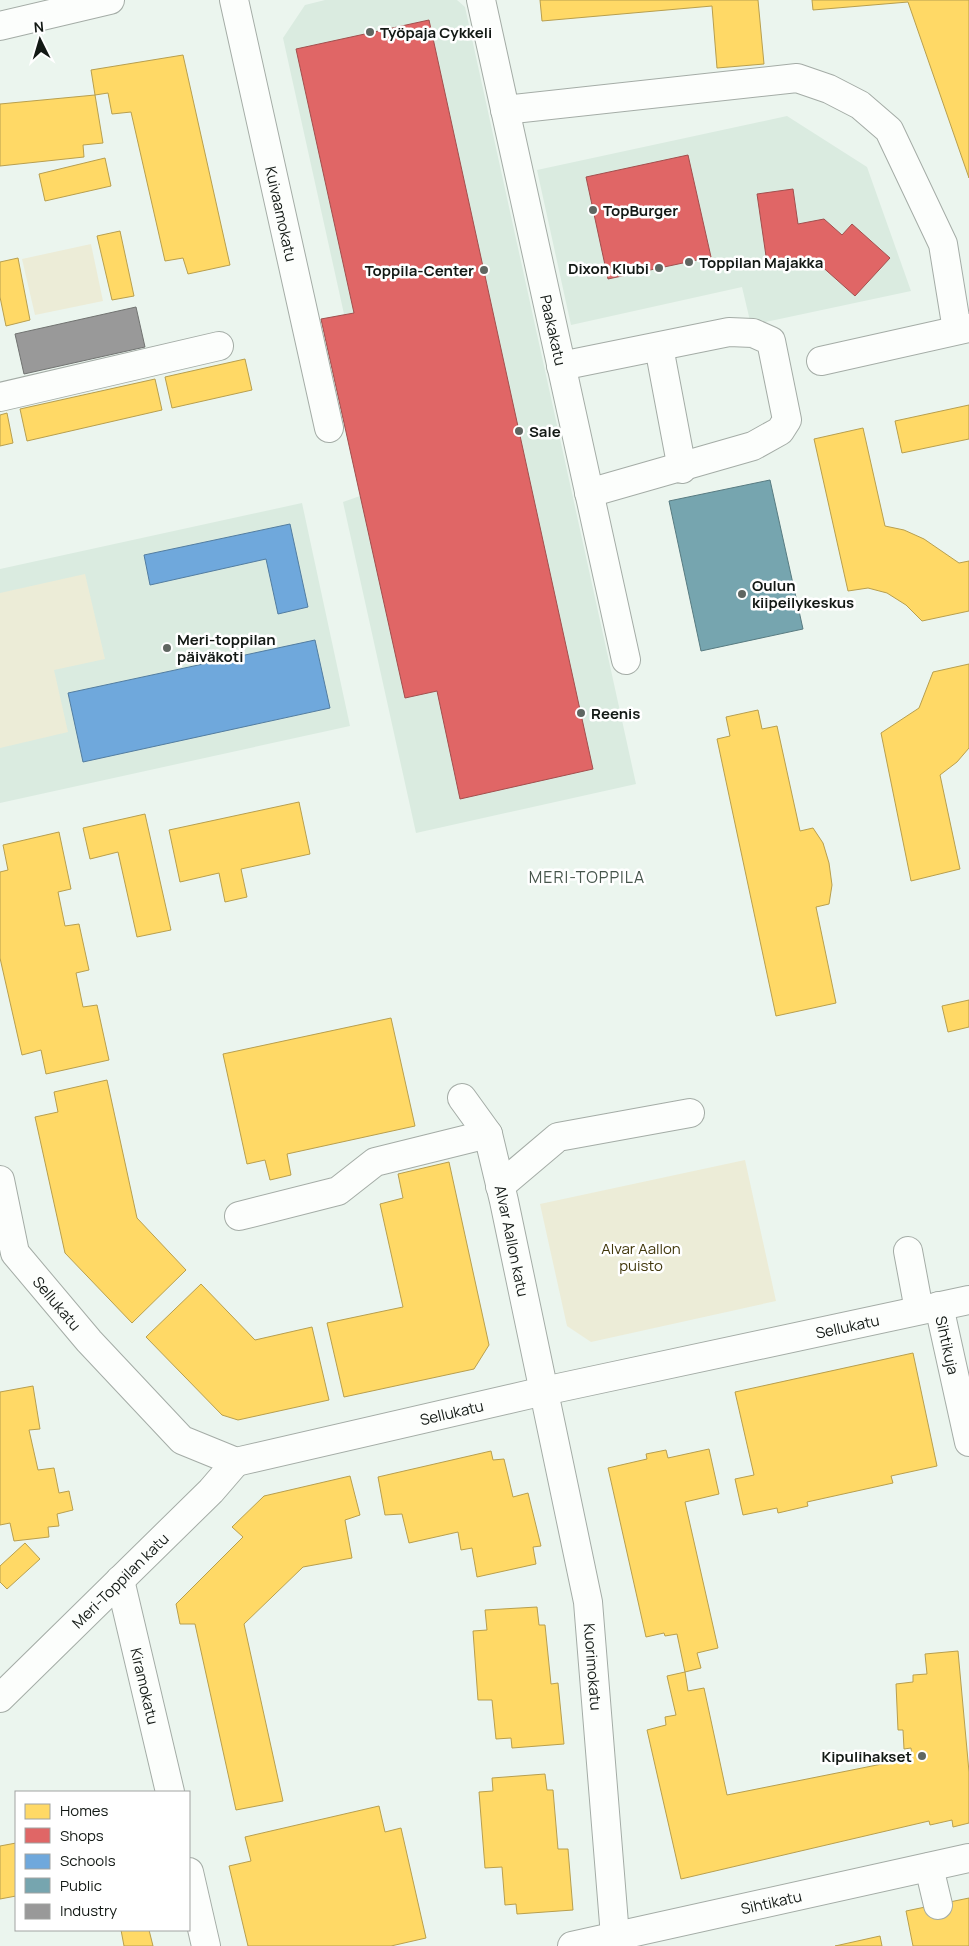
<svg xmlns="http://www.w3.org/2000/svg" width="969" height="1946" viewBox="0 0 969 1946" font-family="Manrope,sans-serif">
  <rect width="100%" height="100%" fill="#ebf5ee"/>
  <path fill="#daebe0" d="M325,0H457L465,7L636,784L416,833L343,502L360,496L321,319L344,314L283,38L305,5Z
    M787,116L867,167L911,291L751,325L742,287L571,325L537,170Z
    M302,503L350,726L0,803V569Z"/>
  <path fill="#ececd7" d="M91,244L103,301L35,315L22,259Z
    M85,574L105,659L54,670L68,732L0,748V593Z
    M745,1160L776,1301L591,1342L567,1326L540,1204Z"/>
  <path fill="#ffd966" stroke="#b89f4e" d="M540,0H758L764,64L717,68L712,6L542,21Z
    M812,0H969V178L908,2L813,10Z
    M183,55L230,265L188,274L183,258L165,261L131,112L112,114L108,93L95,95L91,70Z
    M95,95L103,143L83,145L84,157L0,166V104Z
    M105,158L111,186L45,201L39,174Z
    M120,231L134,296L112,300L97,236Z
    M18,258L30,320L6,326L0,297V262Z
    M245,359L252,390L172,408L165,377Z
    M155,379L162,410L27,441L20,409Z
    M969,405V439L902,453L895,421Z
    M7,413L13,443L0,446V415Z
    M863,428L885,526L904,530L924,539L959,563L969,561V611L922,621L906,605L887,593L868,588L848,591L814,439Z
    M969,664V748L957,762L940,775L960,869L911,881L881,733L919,708L933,672Z
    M758,710L762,729L777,726L800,831L813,828L823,843L829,863L832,885L829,904L816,907L836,1003L776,1016L717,739L730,736L726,717Z
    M299,802L310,854L241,869L247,897L225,902L219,873L180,882L169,830Z
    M145,814L171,930L137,937L118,852L90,859L83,828Z
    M59,832L71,889L58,892L65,926L79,924L89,970L76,973L83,1007L97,1005L109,1060L46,1074L41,1050L22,1055L0,958V872L8,870L3,845Z
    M969,1000V1027L948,1032L942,1006Z
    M391,1018L415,1126L287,1154L291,1175L270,1180L265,1160L247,1164L223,1054Z
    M107,1080L137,1218L186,1270L132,1323L65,1253L35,1117L58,1112L54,1092Z
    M449,1162L489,1345L474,1369L344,1397L327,1323L403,1307L380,1204L403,1198L398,1174Z
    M201,1284L255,1340L312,1327L329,1400L238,1420L222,1415L146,1337Z
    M913,1353L937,1466L891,1476L893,1483L807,1502L808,1506L778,1513L777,1508L743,1515L735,1479L754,1475L735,1392Z
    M33,1386L40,1429L29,1430L38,1470L54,1468L59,1493L69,1491L73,1510L57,1514L59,1526L48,1527L49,1537L14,1541L10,1523L0,1525V1392Z
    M709,1449L719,1494L685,1502L718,1648L697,1653L701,1668L685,1672L677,1634L665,1636L664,1633L646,1637L608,1468L647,1459L646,1454L666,1450L668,1458Z
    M491,1451L493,1460L504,1459L513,1497L528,1493L541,1546L533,1547L536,1564L477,1577L472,1548L461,1550L458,1532L409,1543L402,1514L385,1515L378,1477Z
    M350,1476L360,1515L345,1520L352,1558L303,1567L244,1624L283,1801L236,1810L195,1624H180L176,1604L243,1537L232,1527L264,1496Z
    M25,1543L40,1559L7,1589L0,1582V1566Z
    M537,1607L539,1625H545L551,1684L558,1683L564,1744L512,1748L511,1738L496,1739L492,1700H478L473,1631L487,1630L485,1610Z
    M958,1651L969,1772V1823L953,1827L952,1820L930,1825L929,1821L681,1879L647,1730L666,1725L665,1717L676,1715L667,1676L685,1672L688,1691L704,1688L727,1795L912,1758L911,1748L904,1749L903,1730H898L896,1684L913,1682V1675L927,1674L925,1654Z
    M545,1774L547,1790H553L558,1849H568L573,1910L517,1914L516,1904L505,1905L502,1867L485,1868L479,1792L493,1791L492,1778Z
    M379,1806L385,1832L401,1828L426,1938L391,1946H248L229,1866L251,1861L245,1837Z
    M16,1843V1896L0,1899V1846Z
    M969,1898V1946H913L906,1911Z
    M121,1930H149L153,1946H124Z
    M880,1936L882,1946H835Z"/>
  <path fill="#e06666" stroke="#a24f4e" d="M429,20L593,769L460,799L437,691L405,698L321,319L354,313L296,49Z
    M688,155L711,257L608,279L586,177Z
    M793,189L798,224L824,219L842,235L852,224L890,258L855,296L818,263L799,259L767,263L757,194Z"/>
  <path fill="#6fa8dc" stroke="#537da0" d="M290,524L308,607L278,614L266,559L150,585L144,555Z
    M315,640L330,708L83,762L68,693Z"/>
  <path fill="#76a5af" stroke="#587b81" d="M770,480L803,629L701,651L669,501Z"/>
  <path fill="#999" stroke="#717371" d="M136,307L145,347L24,374L15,334Z"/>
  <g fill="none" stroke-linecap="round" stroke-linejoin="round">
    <defs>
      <g id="minor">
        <path id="s1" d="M234,0L329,428"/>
        <path id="s2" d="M481,0L626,660"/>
        <path d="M0,26L110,0"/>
        <path d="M505,110L797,78L829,89L860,105L889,130L943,244L957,330"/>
        <path d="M659,347L682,469"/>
        <path d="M821,361L969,328"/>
        <path d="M561,366L729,332L753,333L771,341L787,420L780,431L753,446L589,493"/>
        <path d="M0,397L219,346"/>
        <path id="s3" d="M462,1098L488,1134L504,1201L588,1602L615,1936L618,1946"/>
        <path id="s4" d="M0,1180L15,1253L89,1341L182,1440L236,1462L544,1391L969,1300"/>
        <path d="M500,1186L558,1137L690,1113"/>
        <path d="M239,1216L338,1191L375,1162L488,1134"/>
        <path d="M908,1251L919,1310"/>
        <path id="s5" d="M939,1306L969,1442"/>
        <path id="s6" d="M120,1580L170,1792"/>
        <path id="s7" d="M0,1698L211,1491L236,1462"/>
        <path d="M929,1867L938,1905"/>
        <path d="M189,1872L206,1946"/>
        <path id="s8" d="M572,1946L969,1858"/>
      </g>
    </defs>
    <use href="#minor" stroke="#a4aca6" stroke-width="30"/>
    <use href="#minor" stroke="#fcfefc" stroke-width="28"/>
  </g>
  <g fill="#5f6661" stroke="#fff" stroke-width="2">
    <circle cx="370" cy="32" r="5"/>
    <circle cx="593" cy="210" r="5"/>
    <circle cx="689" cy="262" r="5"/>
    <circle cx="659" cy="268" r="5"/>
    <circle cx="484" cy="270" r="5"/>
    <circle cx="519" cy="431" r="5"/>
    <circle cx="742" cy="594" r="5"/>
    <circle cx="167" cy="648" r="5"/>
    <circle cx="581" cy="713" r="5"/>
    <circle cx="922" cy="1756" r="5"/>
  </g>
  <g text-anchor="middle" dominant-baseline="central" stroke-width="5" stroke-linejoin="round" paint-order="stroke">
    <g font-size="15" font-weight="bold" fill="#131915" stroke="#fff" text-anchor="start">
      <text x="380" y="32">Työpaja Cykkeli</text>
      <text x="603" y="210">TopBurger</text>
      <text x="699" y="262">Toppilan Majakka</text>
      <text x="649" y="268" text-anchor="end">Dixon Klubi</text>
      <text x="474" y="270" text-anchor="end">Toppila-Center</text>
      <text x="529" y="431">Sale</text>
      <text x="752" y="585">Oulun<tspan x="752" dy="17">kiipeilykeskus</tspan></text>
      <text x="177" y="639">Meri-toppilan<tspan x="177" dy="17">päiväkoti</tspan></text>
      <text x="591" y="713">Reenis</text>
      <text x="912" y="1756" text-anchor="end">Kipulihakset</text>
    </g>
    <g font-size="15" fill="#131915" stroke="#fff">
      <text stroke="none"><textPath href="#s1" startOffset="219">Kuivaamokatu</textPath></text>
      <text stroke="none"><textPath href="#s2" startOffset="338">Paakakatu</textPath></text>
      <text stroke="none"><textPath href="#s3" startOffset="154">Alvar Aallon katu</textPath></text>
      <text stroke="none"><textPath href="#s4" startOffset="140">Sellukatu</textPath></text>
      <text stroke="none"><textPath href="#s4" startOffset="1010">Sellukatu</textPath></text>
      <text stroke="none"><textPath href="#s5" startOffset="40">Sihtikuja</textPath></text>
      <text stroke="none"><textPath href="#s4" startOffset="605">Sellukatu</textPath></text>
      <text stroke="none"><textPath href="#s7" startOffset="168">Meri-Toppilan katu</textPath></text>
      <text stroke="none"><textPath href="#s3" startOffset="588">Kuorimokatu</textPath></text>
      <text stroke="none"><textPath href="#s6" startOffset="109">Kiramokatu</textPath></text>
      <text stroke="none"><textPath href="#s8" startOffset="204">Sihtikatu</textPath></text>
    </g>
    <g font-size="15" fill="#41370b" stroke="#fff">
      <text x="641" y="1248">Alvar Aallon<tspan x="641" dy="17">puisto</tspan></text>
    </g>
    <g font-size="16" letter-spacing="1" fill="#47564c" stroke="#fff">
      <text x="587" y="877">MERI-TOPPILA</text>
    </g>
  </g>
  <rect x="15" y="1791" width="175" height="140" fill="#ffffff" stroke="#a1a3a1"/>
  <rect x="25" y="1804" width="25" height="15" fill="#ffd966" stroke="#a1a3a1"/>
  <text x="60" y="1816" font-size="15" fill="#131915">Homes</text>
  <rect x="25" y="1828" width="25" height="15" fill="#e06666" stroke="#a1a3a1"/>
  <text x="60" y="1841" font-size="15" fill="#131915">Shops</text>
  <rect x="25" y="1854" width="25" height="15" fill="#6fa8dc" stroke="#a1a3a1"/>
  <text x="60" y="1866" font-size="15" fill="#131915">Schools</text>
  <rect x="25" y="1878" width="25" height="15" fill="#76a5af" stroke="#a1a3a1"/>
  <text x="60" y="1891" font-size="15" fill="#131915">Public</text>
  <rect x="25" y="1904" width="25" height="15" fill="#999999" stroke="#a1a3a1"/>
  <text x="60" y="1916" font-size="15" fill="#131915">Industry</text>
  <g transform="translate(40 40) rotate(355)" stroke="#ffffff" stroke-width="4" paint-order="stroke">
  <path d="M0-4L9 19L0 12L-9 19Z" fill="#131915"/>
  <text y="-8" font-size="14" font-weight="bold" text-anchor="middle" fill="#131915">N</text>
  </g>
</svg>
